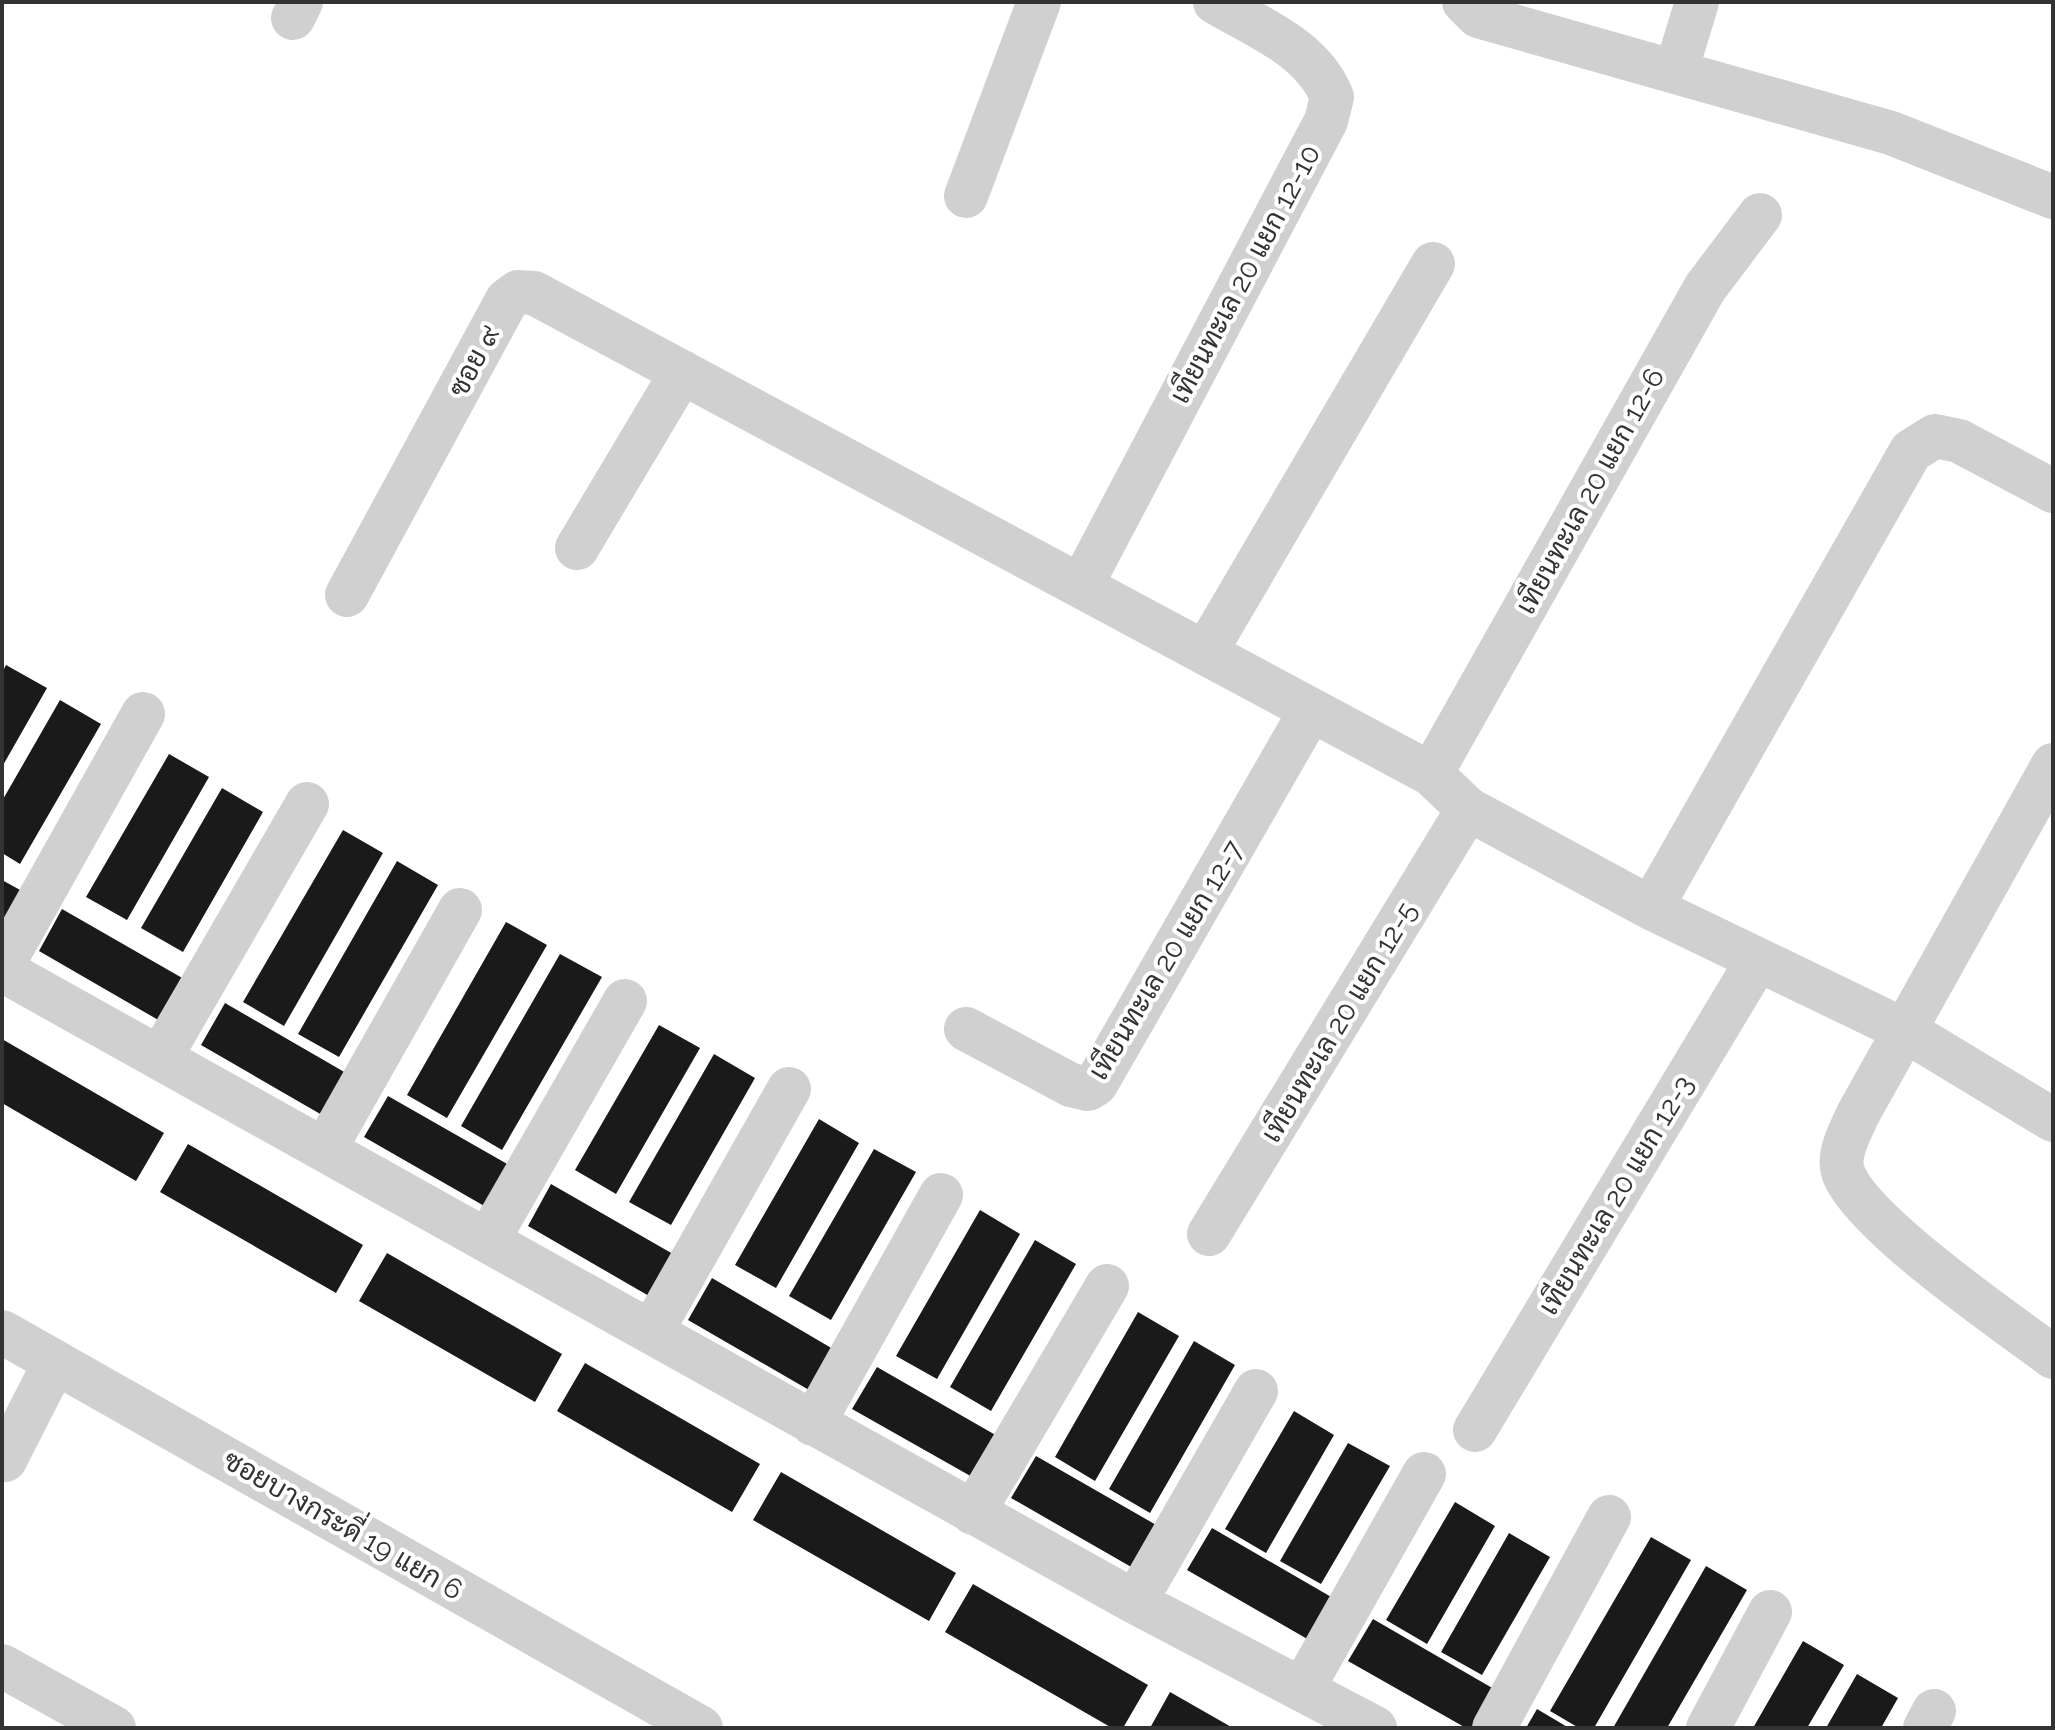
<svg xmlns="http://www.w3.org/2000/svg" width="2055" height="1730" viewBox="0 0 2055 1730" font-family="Raleway,Sarabun,sans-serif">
  <rect width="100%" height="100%" fill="#fff"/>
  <path fill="#1a1a1a" d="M6,665L47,688L2,767V673Z
    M60,700L101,724L20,864L2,853V801Z
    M169,754L209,777L127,920L86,897Z
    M222,788L263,812L183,952L141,928Z
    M343,830L383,853L284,1026L243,1002Z
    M397,861L438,885L339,1057L298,1034Z
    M2,880L22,891L2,926Z
    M62,909L184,979L160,1021L39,951Z
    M506,922L547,945L447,1118L407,1095Z
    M560,954L602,977L502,1150L461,1126Z
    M225,1003L346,1073L322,1115L201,1045Z
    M659,1025L700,1048L616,1194L575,1170Z
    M2,1039L164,1133L136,1181L2,1103Z
    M714,1054L755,1078L671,1225L629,1202Z
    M388,1096L509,1165L486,1207L364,1137Z
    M819,1119L859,1143L776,1288L735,1265Z
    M188,1144L363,1245L336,1293L160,1192Z
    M874,1149L916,1172L831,1320L789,1296Z
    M551,1184L673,1254L649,1296L528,1226Z
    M980,1210L1020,1234L937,1379L896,1356Z
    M1035,1240L1076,1264L991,1411L950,1387Z
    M387,1253L562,1354L535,1402L359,1301Z
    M712,1278L833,1349L809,1390L688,1320Z
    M1138,1312L1179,1336L1095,1481L1055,1457Z
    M1194,1341L1235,1365L1150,1513L1109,1489Z
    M585,1363L760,1464L732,1512L557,1411Z
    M877,1367L999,1437L974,1478L852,1409Z
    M1294,1411L1334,1435L1266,1553L1225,1529Z
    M1348,1443L1390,1466L1321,1584L1280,1561Z
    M1036,1456L1158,1526L1133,1568L1011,1498Z
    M781,1472L956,1573L929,1621L753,1520Z
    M1455,1502L1495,1526L1427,1644L1386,1620Z
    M1212,1528L1333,1598L1309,1640L1187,1570Z
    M1509,1533L1550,1557L1482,1675L1441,1652Z
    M1651,1537L1691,1560L1594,1728H1579L1550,1711Z
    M1706,1566L1747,1590L1667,1728H1613Z
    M973,1584L1148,1685L1123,1728H1112L945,1632Z
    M1373,1619L1494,1689L1472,1728H1466L1348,1661Z
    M1803,1641L1844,1665L1807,1728H1753Z
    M1857,1674L1898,1698L1881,1728H1826Z
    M1170,1692L1233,1728H1150Z
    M1537,1709L1569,1728H1526Z"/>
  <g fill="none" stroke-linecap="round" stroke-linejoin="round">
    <path stroke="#d0d0d0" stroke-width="44" d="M1464,2L1478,16L1891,133L2053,197
      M293,18L301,2
      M1676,71L1697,2
      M966,196L1039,2
      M577,548L682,372
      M1081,586L1326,121L1332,97C1313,48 1257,27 1215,2
      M347,595L507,300L518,292L534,293L1431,774L1468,809L1651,908L1906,1031L2053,1120
      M1205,653L1433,264
      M2053,765L1858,1114C1851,1130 1837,1154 1843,1172C1860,1222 2005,1321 2053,1357
      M1431,774L1705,288L1760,215
      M1651,908L1911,451L1935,436L1959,441L2053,491
      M2,966L143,714
      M2,970L1135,1602L1375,1728
      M966,1029L1071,1085L1088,1089L1096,1084L1311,710
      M160,1058L307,804
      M325,1149L460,910
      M1209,1234L1468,809
      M488,1240L625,1001
      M652,1331L789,1089
      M2,1332L701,1728
      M813,1424L941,1195
      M1475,1430L1757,961
      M5,1460L55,1362
      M973,1513L1107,1286
      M1135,1602L1256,1391
      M2,1666L114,1728
      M1303,1688L1424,1474
      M1494,1728L1609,1517
      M1708,1728L1770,1612
      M1925,1728L1934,1711"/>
  </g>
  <g text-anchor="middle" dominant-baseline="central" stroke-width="8" stroke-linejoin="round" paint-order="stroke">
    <g font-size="28" fill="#333" stroke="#fff">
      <text transform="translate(1245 274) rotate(-62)">เทียนทะเล 20 แยก 12-10</text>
      <text transform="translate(474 361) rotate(-62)">ซอย ๙</text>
      <text transform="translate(1590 491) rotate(-61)">เทียนทะเล 20 แยก 12-6</text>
      <text transform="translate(1166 960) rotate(-59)">เทียนทะเล 20 แยก 12-7</text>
      <text transform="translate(1339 1022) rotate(-59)">เทียนทะเล 20 แยก 12-5</text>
      <text transform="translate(1616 1195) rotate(-59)">เทียนทะเล 20 แยก 12-3</text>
      <text transform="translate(343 1525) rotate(30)">ซอยบางกระดี่ 19 แยก 6</text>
    </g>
  </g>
  <rect width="2055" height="1730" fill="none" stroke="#333333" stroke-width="8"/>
</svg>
